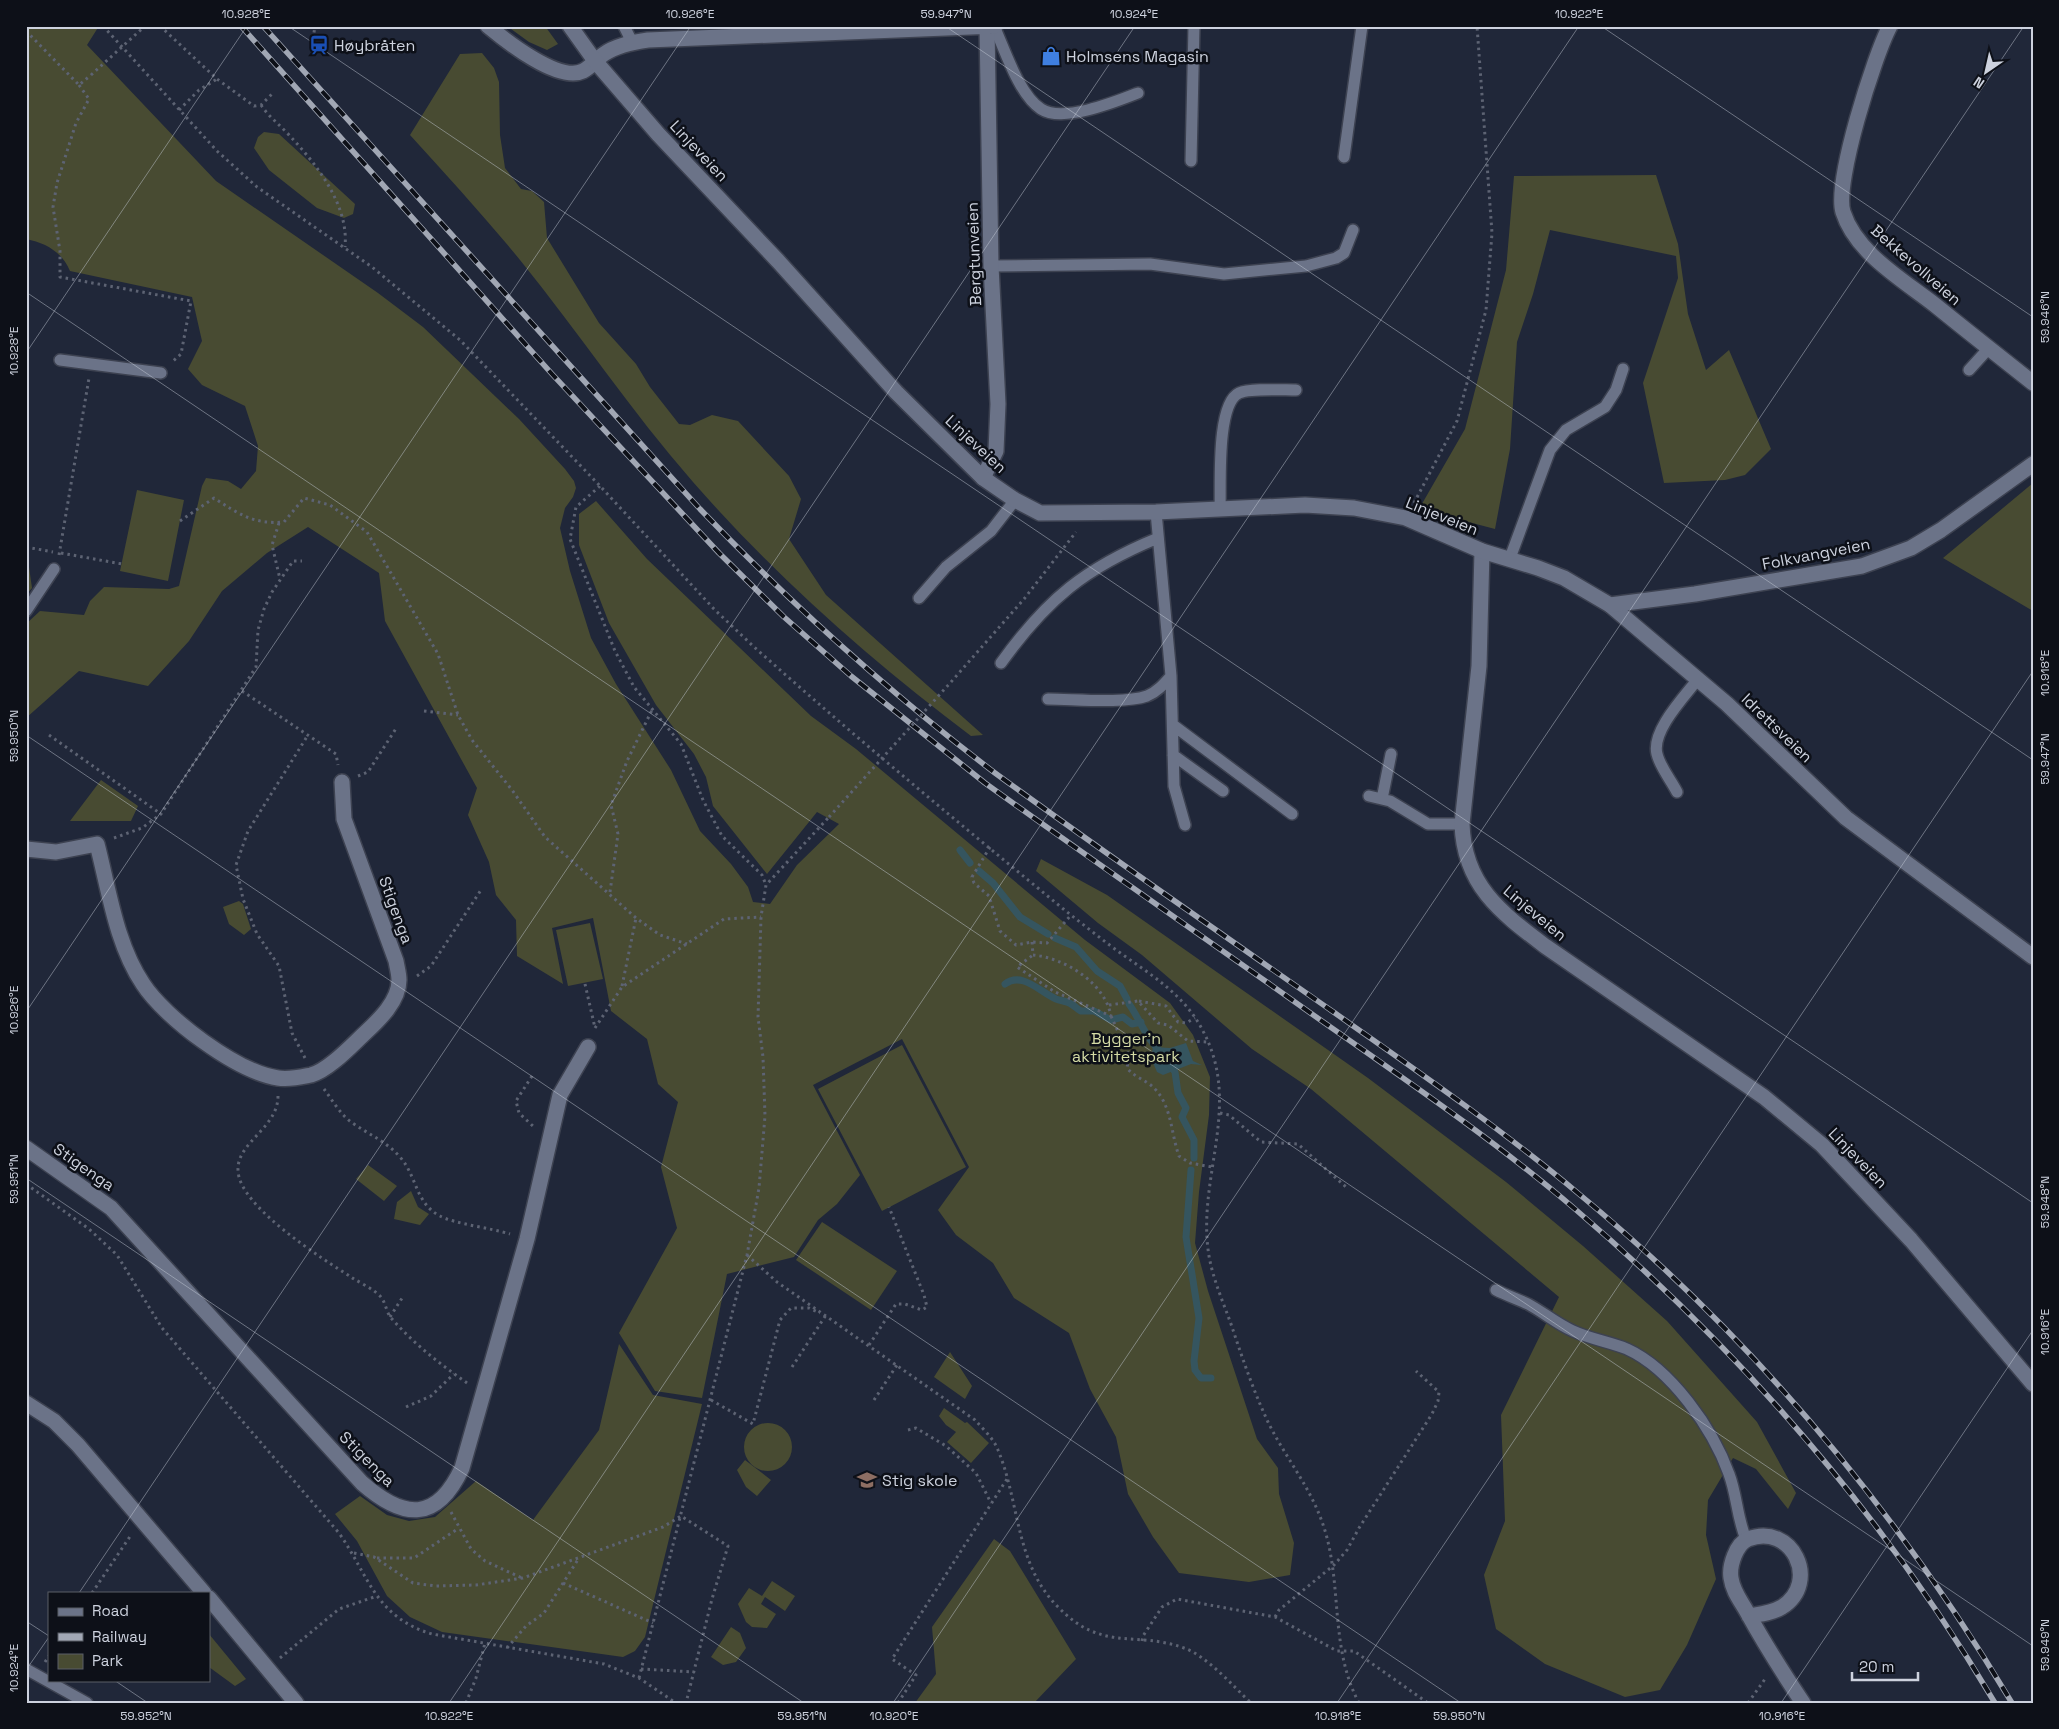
<svg xmlns="http://www.w3.org/2000/svg" width="2059" height="1729" viewBox="0 0 2059 1729" font-family="'Space Grotesk',sans-serif">
  <rect width="100%" height="100%" fill="#202739"/>
  <path fill="#484b32" d="M26,26H99L87,45L216,181L378,293L423,327L519,419L565,469L574,481L576,488L573,497L565,508L560,528L570,571L591,638L616,684L671,770L700,831L731,864L748,887L753,902L770,904L797,865L839,824L817,812L767,874L713,806L706,777L694,754L656,705L609,623L579,545V514L596,501L647,559L811,716L856,749L1085,940L1170,1003L1193,1035L1210,1077L1209,1115L1199,1192L1195,1243L1208,1291L1257,1439L1278,1468L1279,1494L1294,1543L1290,1575L1249,1582L1179,1573L1153,1537L1128,1494L1116,1437L1090,1389L1069,1333L1014,1298L993,1263L956,1235L938,1210L969,1167L902,1039L813,1085L860,1175L837,1204L818,1220L794,1257L727,1274L702,1398L655,1391L619,1333L677,1228L661,1167L678,1102L658,1084L647,1039L611,1011L593,918L552,928L563,984L517,956L516,920L496,895L489,862L468,815L477,788L385,621L379,573L308,527L267,553L222,591L189,641L148,686L79,671L26,718V624L40,611L84,615L90,601L104,587L169,589L179,586L202,486L206,478L228,481L241,489L256,471L258,446L245,406L202,385L188,369L202,341L192,297L70,271C62,252 46,243 26,239Z
    M507,26H545L558,44L547,50L529,42Z
    M482,53L494,68L499,82L500,135L505,168L521,189L532,191L544,202L547,238L599,323L636,364L650,387L679,424L690,425L712,415L738,421L789,476L801,499L789,539L826,595L983,735L971,736C871,661 776,577 693,482C631,411 579,333 520,260C485,217 447,176 410,135L460,54Z
    M264,132L279,134L355,204L353,214L344,218L317,208L269,170L254,148L258,137Z
    M1656,175L1678,244L1688,314L1706,370L1729,350L1771,449L1745,475L1725,480L1664,483L1643,383L1678,278L1676,256L1550,230L1533,294L1517,342L1510,449L1495,529L1419,509L1465,429L1506,270L1514,176Z
    M2033,483V611L1943,558Z
    M137,490L184,500L168,581L120,571Z
    M26,565L29,567L32,588L26,595Z
    M101,780L138,806L131,821H70Z
    M1041,859L1107,895L1368,1078L1506,1182L1583,1246L1667,1321L1757,1422L1796,1493L1788,1509L1756,1469L1733,1458L1708,1500L1706,1535L1716,1579L1687,1645L1660,1690L1625,1697L1545,1664L1496,1629L1484,1575L1505,1521L1501,1415L1559,1297L1311,1089L1252,1049L1142,955L1098,923L1036,871Z
    M239,901L243,904L251,929L244,935L229,924L223,907Z
    M590,923L603,979L568,986L556,930Z
    M902,1045L966,1167L882,1211L818,1089Z
    M368,1165L397,1186L384,1201L356,1179Z
    M411,1191L418,1207L429,1214L420,1225L394,1219L397,1202Z
    M822,1222L897,1271L871,1310L796,1260Z
    M619,1344L653,1395L702,1404L645,1637L635,1651L623,1657L442,1632L410,1617L387,1596L357,1541L335,1514L360,1496L387,1515L409,1521L435,1517L476,1481L533,1520L599,1430Z
    M950,1352L972,1386L965,1399L934,1377Z
    M944,1408L965,1423L967,1422L989,1443L971,1463L947,1442L956,1432L946,1425L939,1416Z
    M744 1447a24 24 0 1 1 48 0a24 24 0 1 1-48 0Z
    M745,1460L771,1480L757,1496L746,1487L737,1470Z
    M994,1539L1010,1551L1076,1659L1034,1703H915L936,1674L932,1627Z
    M772,1581L795,1596L785,1611L765,1597L761,1604L776,1614L767,1628L752,1627L746,1622L738,1604L749,1588L762,1596Z
    M731,1627L740,1633L746,1648L736,1662L723,1665L711,1657Z
    M209,1634L246,1679L235,1686L209,1667Z"/>
  <path fill="#35555f" d="M1186,1043L1193,1061L1202,1065L1191,1064L1163,1075L1157,1072L1151,1058L1153,1047L1170,1048Z"/>
  <g fill="none" stroke-linecap="round" stroke-linejoin="round">
    <path stroke="#35555f" stroke-width="7" d="M960,850L970,863
      M979,871L993,883L1020,917L1048,934
      M1055,938L1076,947L1097,971L1120,986L1127,999
      M1005,984C1022,971 1040,992 1056,999C1061,1001 1067,1001 1071,1004C1075,1006 1077,1009 1081,1011H1094L1111,1020L1123,1017L1132,1024L1141,1022
      M1129,1004C1141,1021 1146,1039 1162,1053
      M1169,1064L1175,1072L1178,1093L1186,1108L1182,1117L1194,1140V1158
      M1191,1170L1186,1237L1199,1318L1194,1361L1195,1370L1201,1378H1211"/>
    <defs>
      <path id="service" d="M624,26L632,42
        M994,26C1005,50 1019,95 1041,109C1063,123 1115,102 1138,93
        M1344,157L1362,26
        M1191,161L1194,26
        M991,266L1150,264L1224,274L1306,266L1336,258L1344,253L1353,230
        M60,360L161,373
        M1969,370L1989,348
        M1220,509C1221,485 1216,404 1239,393C1250,388 1282,390 1296,390
        M1156,512L1171,676L1174,786L1185,825
        M1510,558L1550,450L1566,430L1605,407L1616,390L1623,369
        M919,598L946,567L991,531L1015,500
        M26,611L54,569
        M1001,663C1047,599 1085,568 1158,538
        M1048,699C1074,699 1124,704 1147,696C1157,692 1164,684 1171,676
        M1173,725L1292,814
        M1173,755L1223,791
        M1677,792C1671,780 1660,767 1657,754C1651,731 1685,696 1698,679
        M1369,796L1390,801L1428,824H1462
        M1382,799L1391,754
        M1496,1290C1506,1295 1517,1299 1528,1304C1543,1312 1557,1324 1573,1331C1590,1339 1610,1342 1627,1349C1671,1369 1713,1429 1729,1474C1737,1495 1737,1518 1746,1539
        M26,1669L87,1703"/>
      <path id="minor" d="M488,26C506,41 559,83 583,71C591,67 597,59 604,54C617,45 633,42 648,40L995,26
        M1890,26C1874,56 1834,183 1843,212C1856,253 1903,280 1935,305C1967,331 2000,357 2033,383
        M983,478L996,451L998,404L991,266L987,26
        M1482,551L1479,666L1462,824C1464,885 1500,912 1545,946L1764,1097L1822,1145L1911,1240L2033,1384
        M1610,605L1727,704L1846,818L2033,957
        M26,849L56,852L97,844C109,890 116,944 143,984C165,1018 237,1072 278,1078C289,1080 301,1077 311,1075C329,1070 352,1045 365,1033C379,1020 399,1001 399,980C399,974 397,967 396,961L344,819L342,782
        M26,1148L111,1208L362,1483C404,1520 437,1522 462,1468L527,1239L560,1095L588,1047
        M26,1403L54,1421L78,1445L204,1593
        M209,1598L296,1703
        M1749,1616C1761,1614 1772,1613 1782,1607C1821,1582 1792,1522 1748,1539C1736,1544 1729,1566 1731,1578C1733,1592 1741,1601 1747,1612C1764,1643 1783,1673 1803,1703"/>
      <path id="tertiary" d="M570,26L595,61L658,134L778,261L896,392L983,478L1015,500L1040,513L1156,512L1305,505L1354,508L1406,518L1482,551L1538,568L1564,578L1610,605L1695,594L1862,566L1911,548L1941,530L2033,464"/>
    </defs>
    <use href="#service" stroke="#3d4251" stroke-width="14"/>
    <use href="#minor" stroke="#3d4251" stroke-width="18"/>
    <use href="#tertiary" stroke="#3d4251" stroke-width="18"/>
    <path stroke="#5d6373" stroke-width="3" stroke-dasharray="2.5 4" stroke-linecap="butt" d="M103,26L217,151L257,187L372,267L460,340L600,486L714,609L753,646C855,737 961,825 1067,912C1084,925 1101,939 1119,952C1151,975 1184,994 1203,1031C1243,1106 1196,1178 1209,1256C1213,1279 1223,1302 1231,1324C1242,1357 1253,1390 1268,1422C1284,1455 1308,1484 1321,1519C1344,1579 1328,1645 1359,1703
      M160,26L217,79L254,106L261,105L273,93
      M26,31L79,85L91,75
      M313,39L315,26
      M79,85L89,99L76,123L57,183L53,207L60,251V277L191,301L181,354L172,362
      M261,105C269,117 280,125 290,136C317,165 349,205 345,247
      M179,110L199,90L217,79
      M600,486L576,507L570,539L615,651L634,687L681,744L703,800L722,836L762,875L766,885
      M1414,503L1457,421L1486,310L1492,233L1477,26
      M180,521L214,498C237,513 254,525 284,522L304,498L330,505L367,532L438,654L458,715L472,740L512,790L545,837L636,918L660,935L687,944
      M279,523L272,545L280,579
      M26,547L53,552
      M61,553L122,564
      M59,555L89,378
      M951,682L1024,599L1076,532
      M242,691L336,754L338,765
      M424,711L458,715
      M49,735L161,814
      M358,776L368,772L397,727
      M114,838L142,828L161,814L256,667L258,630L264,609L272,592L293,561H302
      M990,847L972,877L974,883L989,896L1000,931L1016,945L1032,942L1047,943L1071,915
      M610,892L618,834L611,805L627,761L652,710
      M1032,942L1033,955
      M1033,955C1065,958 1105,983 1111,1016L1055,992L1017,967Z
      M417,976L431,966L481,890
      M585,984L595,1028
      M622,986L636,918
      M1139,1001L1166,1006L1178,1022L1186,1023L1195,1018
      M1109,1005L1138,1001L1158,1023L1168,1025L1188,1041L1208,1042
      M1111,1016L1129,1056L1127,1068C1135,1078 1147,1080 1155,1089C1172,1107 1171,1134 1179,1156L1190,1163L1212,1167
      M595,1028L622,987L724,919L761,917
      M305,1058L292,1033L279,966L257,934L243,899L236,865L248,831L308,735
      M532,1076L516,1101L519,1113L535,1128
      M324,1089C333,1101 341,1116 354,1124C370,1135 387,1142 400,1157C417,1176 415,1203 440,1216C455,1224 491,1228 510,1234
      M278,1096C278,1128 237,1142 238,1170C238,1206 323,1259 351,1277C360,1283 372,1288 380,1296C386,1302 386,1313 392,1319C414,1344 440,1364 467,1383
      M1220,1113L1229,1115L1261,1142L1298,1144L1346,1187
      M26,1184L89,1229L117,1255L162,1328L339,1533C369,1576 375,1617 432,1634L604,1664L639,1678L676,1703
      M747,1255L777,1282L975,1420C983,1429 994,1439 998,1450C1020,1503 1015,1564 1058,1607C1103,1653 1134,1630 1184,1648C1207,1656 1233,1686 1251,1703
      M390,1317L404,1295
      M869,1345L896,1304H905L922,1310L927,1307L924,1295L889,1207
      M792,1367L826,1315
      M711,1400L753,1424L780,1320L791,1308H809L820,1313
      M874,1400L897,1365
      M406,1407L431,1396L454,1374
      M908,1430L916,1428L946,1446L976,1473L991,1503
      M451,1512L471,1549L485,1561L522,1578
      M354,1553L374,1557L413,1583L436,1586L476,1585L523,1578L663,1527L681,1516L728,1546L712,1599L686,1703
      M377,1558H414L459,1528
      M563,1583L653,1623
      M92,1593L131,1535
      M1275,1617L1279,1610L1334,1565L1347,1550L1359,1528L1432,1414L1438,1401L1439,1392L1416,1371
      M1142,1641L1143,1636L1162,1607L1177,1599L1275,1617L1337,1651H1354L1428,1703
      M507,1648L526,1626L544,1613L579,1558
      M280,1658L339,1609L377,1596
      M45,1662L49,1656
      M641,1669L694,1672
      M639,1678L747,1255L759,1188L765,1116L763,1057L758,1017L761,917L766,885L829,817
      M466,1703L476,1678L485,1643
      M898,1703L916,1675L892,1659L1007,1479
      M1748,1703L1765,1679"/>
    <use href="#service" stroke="#6b7388" stroke-width="11"/>
    <use href="#minor" stroke="#6b7388" stroke-width="15"/>
    <use href="#tertiary" stroke="#6b7388" stroke-width="15"/>
    <defs>
      <path id="rail" d="M241,26L552,374L719,553L784,617L851,676L985,783C1096,863 1208,940 1319,1019C1406,1080 1494,1140 1575,1209C1740,1350 1884,1516 1995,1703
        M263,26L700,509C792,605 889,692 995,773C1106,854 1219,932 1332,1011C1416,1070 1500,1128 1579,1194C1752,1337 1897,1511 2012,1703"/>
    </defs>
    <use href="#rail" stroke="#a1a7b4" stroke-width="5.5"/>
    <use href="#rail" stroke="#0d1018" stroke-width="4" stroke-dasharray="11" stroke-linecap="butt"/>
    <path stroke="#5d6373" stroke-width="3" stroke-dasharray="2.5 4" stroke-linecap="butt" d="M91,75L145,26
      M829,817L951,682"/>
  </g>
  <path fill="none" stroke="#cdd2de" stroke-width="1" stroke-opacity="0.45" d="M288,26L2033,1203M945,26L2033,760M1601,26L2033,317M26,292L2033,1646M26,353L247,26M26,735L1461,1703M26,1012L691,26M26,1178L804,1703M79,1593L1135,26M26,1621L49,1636M26,1670L49,1637M114,1680L148,1703M449,1703L1579,26M893,1703L2024,26M1337,1703L2033,671M1781,1703L2033,1330"/>
  <defs>
    <symbol id="station-bare" viewBox="-9 -9 18 18"><path d="M-3-6H3Q5-6 5-4V2Q5 4 3 4L4.5 6H3L1.5 4h-3L-3 6H-4.5L-3 4Q-5 4-5 2V-4Q-5-6-3-6ZM-3.5-4v3h7v-3ZM-3.5 1v1.5H-2V1ZM2 1v1.5H3.5V1Z" fill="#1a4fb4" stroke="#0d1018" stroke-width="2.5" paint-order="stroke"/></symbol>
    <symbol id="shop-bare" viewBox="-9 -9 18 18"><path d="M-5-2.5h2.3a2.7 3.5 0 0 1 5.4 0H5L5.5 6h-11ZM-1.5-2.5h3a1.5 2.3 0 0 0-3 0Z" fill="#3f7fe0" stroke="#0d1018" stroke-width="2.5" paint-order="stroke"/></symbol>
    <symbol id="school-bare" viewBox="-9 -9 18 18"><path d="M0-5L7-2L0 1L-7-2ZM-4 1L0 2.5L4 1V4Q0 6-4 4Z" fill="#8d6e63" stroke="#0d1018" stroke-width="2.5" paint-order="stroke"/></symbol>
  </defs>
  <g fill-rule="evenodd">
    <use href="#station-bare" x="305" y="31" width="28" height="28"/>
    <use href="#shop-bare" x="1037" y="42" width="28" height="28"/>
    <use href="#school-bare" x="853" y="1466" width="28" height="28"/>
  </g>
  <g text-anchor="middle" dominant-baseline="central" stroke-width="5" stroke-linejoin="round" paint-order="stroke">
    <g font-size="16" fill="#cdd2de" stroke="#0d1018" text-anchor="start">
      <text x="334" y="45">Høybråten</text>
      <text x="1066" y="56">Holmsens Magasin</text>
      <text x="882" y="1480">Stig skole</text>
    </g>
    <g font-size="16" fill="#cdd2de" stroke="#0d1018">
      <text transform="translate(699 151) rotate(47)">Linjeveien</text>
      <text transform="translate(974 254) rotate(-92)">Bergtunveien</text>
      <text transform="translate(1916 265) rotate(41)">Bekkevollveien</text>
      <text transform="translate(976 444) rotate(43)">Linjeveien</text>
      <text transform="translate(1442 516) rotate(22)">Linjeveien</text>
      <text transform="translate(1816 554) rotate(-11)">Folkvangveien</text>
      <text transform="translate(1777 728) rotate(44)">Idrettsveien</text>
      <text transform="translate(396 910) rotate(70)">Stigenga</text>
      <text transform="translate(1535 913) rotate(40)">Linjeveien</text>
      <text transform="translate(1858 1158) rotate(46)">Linjeveien</text>
      <text transform="translate(84 1167) rotate(35)">Stigenga</text>
      <text transform="translate(367 1459) rotate(45)">Stigenga</text>
    </g>
    <g font-size="16" fill="#d4dba5" stroke="#0d1018">
      <text x="1126" y="1038">Bygger'n<tspan x="1126" dy="18">aktivitetspark</tspan></text>
    </g>
  </g>
  <rect width="2059" height="1729" fill="none" stroke="#0d1018" stroke-width="55"/>
  <rect x="48" y="1592" width="162" height="90" fill="#0d1018" stroke="#5a5e67"/>
  <rect x="58" y="1608" width="25" height="8" fill="#6b7388" stroke="#5a5e67"/>
  <text x="92" y="1616" font-size="15" fill="#cdd2de">Road</text>
  <rect x="58" y="1633" width="25" height="8" fill="#a1a7b4" stroke="#5a5e67"/>
  <text x="92" y="1642" font-size="15" fill="#cdd2de">Railway</text>
  <rect x="58" y="1654" width="25" height="15" fill="#484b32" stroke="#5a5e67"/>
  <text x="92" y="1666" font-size="15" fill="#cdd2de">Park</text>
  <g transform="translate(1986 72) rotate(214)" stroke="#0d1018" stroke-width="4" paint-order="stroke">
  <path d="M0-4L9 19L0 12L-9 19Z" fill="#cdd2de"/>
  <text y="-8" font-size="14" font-weight="bold" text-anchor="middle" fill="#cdd2de">N</text>
  </g>
  <path d="M1852 1672v8h66v-8" fill="none" stroke="#cdd2de" stroke-width="2.5"/>
  <text x="1859" y="1672" font-size="15" fill="#cdd2de" stroke="#0d1018" stroke-width="4" paint-order="stroke">20 m</text>
  <rect x="28" y="28" width="2004" height="1674" fill="none" stroke="#cdd2de" stroke-width="2"/>
  <g font-size="12" text-anchor="middle" fill="#cdd2de">
    <text x="246" y="18">10.928°E</text>
    <text x="690" y="18">10.926°E</text>
    <text x="946" y="18">59.947°N</text>
    <text x="1134" y="18">10.924°E</text>
    <text x="1579" y="18">10.922°E</text>
    <text transform="translate(2045 317) rotate(-90)" y="4">59.946°N</text>
    <text transform="translate(14 351) rotate(-90)" y="4">10.928°E</text>
    <text transform="translate(2045 673) rotate(-90)" y="4">10.918°E</text>
    <text transform="translate(14 736) rotate(-90)" y="4">59.950°N</text>
    <text transform="translate(2045 759) rotate(-90)" y="4">59.947°N</text>
    <text transform="translate(14 1010) rotate(-90)" y="4">10.926°E</text>
    <text transform="translate(14 1179) rotate(-90)" y="4">59.951°N</text>
    <text transform="translate(2045 1202) rotate(-90)" y="4">59.948°N</text>
    <text transform="translate(2045 1332) rotate(-90)" y="4">10.916°E</text>
    <text transform="translate(2045 1645) rotate(-90)" y="4">59.949°N</text>
    <text transform="translate(14 1668) rotate(-90)" y="4">10.924°E</text>
    <text x="146" y="1720">59.952°N</text>
    <text x="449" y="1720">10.922°E</text>
    <text x="802" y="1720">59.951°N</text>
    <text x="894" y="1720">10.920°E</text>
    <text x="1338" y="1720">10.918°E</text>
    <text x="1459" y="1720">59.950°N</text>
    <text x="1782" y="1720">10.916°E</text>
  </g>
</svg>
